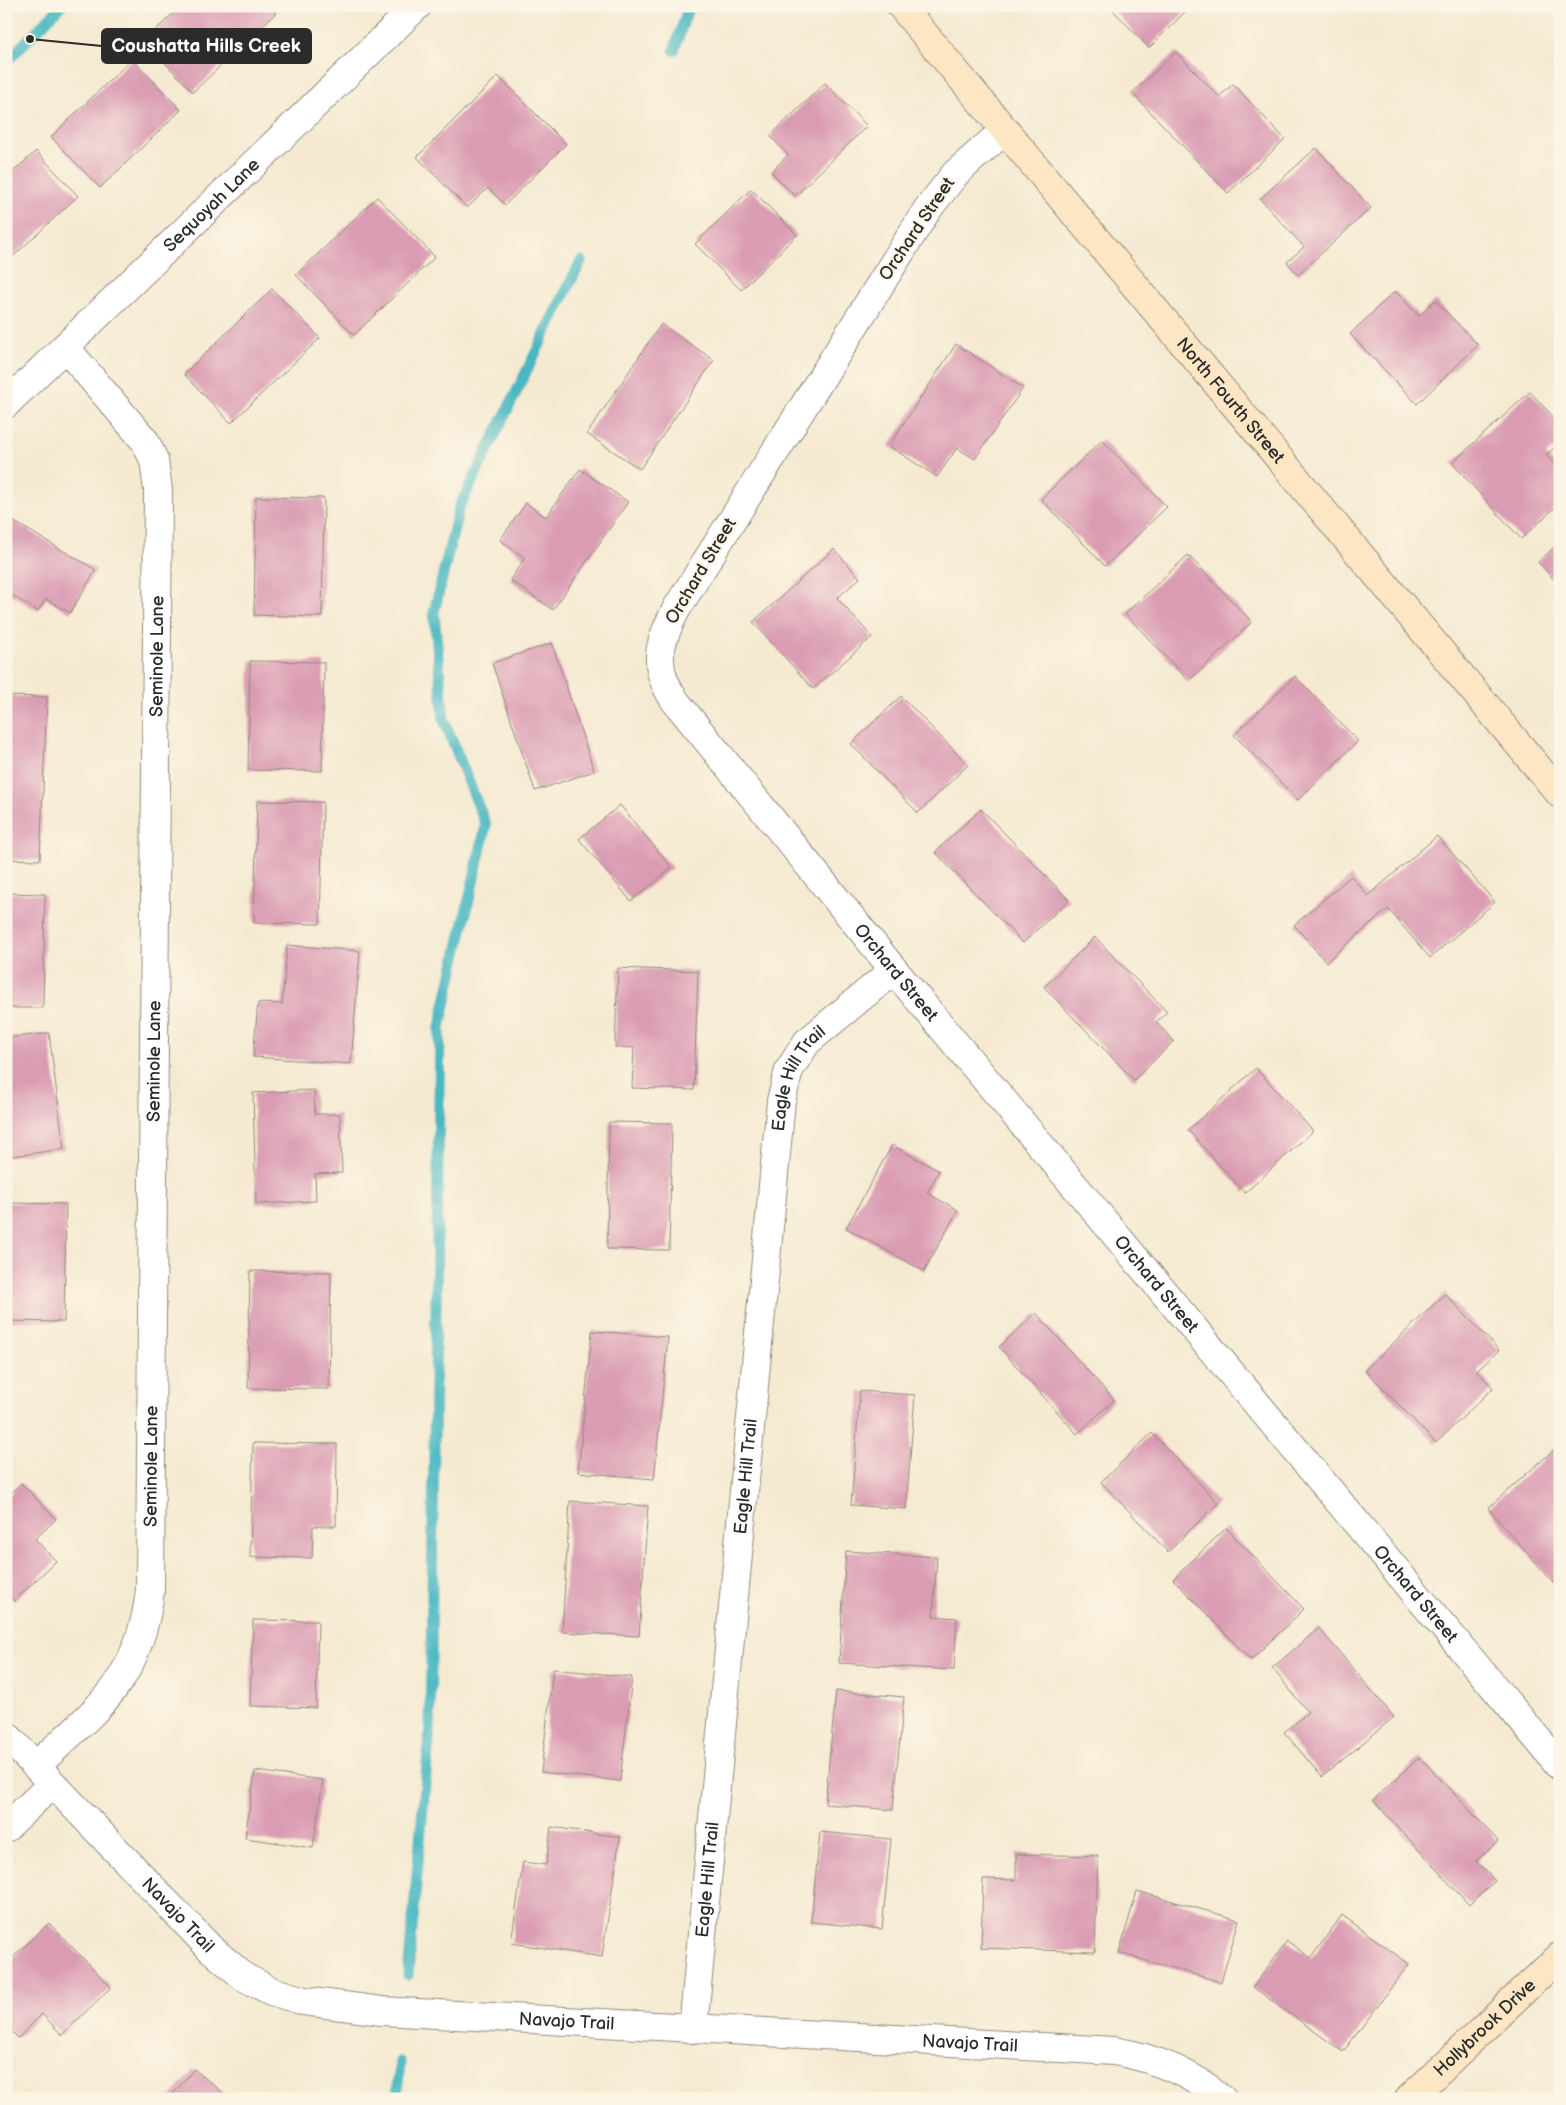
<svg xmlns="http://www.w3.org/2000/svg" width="1566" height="2105" viewBox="0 0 1566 2105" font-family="'Balsamiq Sans',sans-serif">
  <rect width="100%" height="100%" fill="#fcf5e5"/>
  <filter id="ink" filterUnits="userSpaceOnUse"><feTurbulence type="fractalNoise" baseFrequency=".02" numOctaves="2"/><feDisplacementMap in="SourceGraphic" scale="10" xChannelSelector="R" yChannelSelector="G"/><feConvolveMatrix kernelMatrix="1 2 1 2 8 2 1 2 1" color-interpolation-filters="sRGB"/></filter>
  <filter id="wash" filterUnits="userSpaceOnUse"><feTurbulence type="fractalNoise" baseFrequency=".0096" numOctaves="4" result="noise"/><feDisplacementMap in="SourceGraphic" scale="20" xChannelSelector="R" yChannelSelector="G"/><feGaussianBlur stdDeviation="1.12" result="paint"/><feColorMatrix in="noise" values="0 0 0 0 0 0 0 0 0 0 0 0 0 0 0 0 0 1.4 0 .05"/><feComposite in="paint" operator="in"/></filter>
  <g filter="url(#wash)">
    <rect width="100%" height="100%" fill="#f5ead1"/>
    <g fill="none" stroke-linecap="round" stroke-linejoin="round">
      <path stroke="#49b8c2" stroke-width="11" d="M674,50L689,6
        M6,62L61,6
        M408,1975L430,1730L440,1027L486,825L444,720L434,612L459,508L581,261
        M397,2099L400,2062"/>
    </g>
    <g id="blocks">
      <path fill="#da9cb3" d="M181,6H270L276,13L193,92L144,41Z
        M1109,6H1191L1149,48Z
        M1176,52L1219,97L1233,84L1285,139L1228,193L1132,93Z
        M132,59L181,110L100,188L51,137Z
        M498,76L566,144L505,205L488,188L467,208L417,157Z
        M825,83L867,126L795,196L771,172L788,155L770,136Z
        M1316,148L1371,208L1298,275L1287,262L1304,247L1260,199Z
        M36,151L78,196L6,263V163L14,171Z
        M751,189L797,235L741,290L695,244Z
        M377,197L435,257L354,335L296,275Z
        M272,289L320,338L231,423L184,374Z
        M1395,291L1419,316L1435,300L1478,345L1417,404L1350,334Z
        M661,324L714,360L640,469L587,434Z
        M956,344L1023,388L975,459L957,448L937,477L889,446Z
        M1530,392L1560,424V443L1546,455L1560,470V503L1521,539L1452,463Z
        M1102,440L1167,507L1105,566L1041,499Z
        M580,469L628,502L553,610L510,580L525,558L500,540L526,503L546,517Z
        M256,497L324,498L322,617L254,615Z
        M6,517L96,570L70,613L46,599L38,611L6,592Z
        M1560,542V586L1538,562Z
        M834,549L860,578L837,598L872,637L813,689L753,622Z
        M1188,555L1252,622L1189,681L1125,614Z
        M552,643L594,771L535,791L492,663Z
        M250,661L324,662L322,771L248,770Z
        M1295,676L1358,741L1298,800L1234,735Z
        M6,696L47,697L40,860L6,859Z
        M901,696L968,765L918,813L851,744Z
        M257,801L323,802L320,924L254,923Z
        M620,805L672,868L631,901L579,839Z
        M981,809L1069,900L1023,943L935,852Z
        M1437,836L1495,902L1430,958L1388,909L1326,962L1294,925L1351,876L1368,896Z
        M6,893L45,894L43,1008H6Z
        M1095,937L1167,1012L1156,1022L1174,1041L1134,1080L1044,987Z
        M287,945L360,951L351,1064L253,1057L258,1003L282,1004Z
        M618,968L698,971L694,1090L632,1088L634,1048L615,1047Z
        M49,1033L64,1149L6,1157V1038Z
        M1256,1068L1313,1131L1245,1193L1188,1130Z
        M314,1090L315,1114H340L342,1173L315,1174L316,1201L256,1204L253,1093Z
        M609,1122L672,1123L669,1250L607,1249Z
        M892,1145L939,1171L927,1193L958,1210L924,1271L846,1228Z
        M6,1203L66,1204L64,1322L6,1321Z
        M250,1271L331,1272L329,1389L248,1388Z
        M1445,1294L1499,1350L1477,1371L1493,1388L1436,1443L1365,1370Z
        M1036,1313L1114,1400L1077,1434L999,1347Z
        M592,1331L668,1337L654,1479L578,1472Z
        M860,1391L915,1395L906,1509L851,1505Z
        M1152,1433L1218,1503L1168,1552L1101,1482Z
        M253,1443L337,1444L336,1526H313L312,1558L250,1557Z
        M1557,1447L1560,1450V1590L1488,1508Z
        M21,1483L56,1519L35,1539L56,1561L14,1601L6,1593V1498Z
        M570,1501L648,1506L639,1636L562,1632Z
        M1226,1528L1304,1609L1251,1660L1173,1579Z
        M846,1551L937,1557L933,1616L957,1618L954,1670L839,1663Z
        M253,1620L318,1621L316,1708L250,1706Z
        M1319,1628L1394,1717L1322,1777L1284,1732L1308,1712L1272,1668Z
        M553,1669L632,1677L620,1781L541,1772Z
        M836,1691L904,1697L893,1810L825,1804Z
        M1420,1757L1498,1841L1476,1861L1495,1881L1469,1905L1373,1800Z
        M255,1771L323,1780L313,1848L245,1838Z
        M551,1827L620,1837L602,1957L511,1943L523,1862L546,1865Z
        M820,1832L891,1839L882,1929L811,1922Z
        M1016,1854L1098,1856L1095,1952L981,1948L983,1879L1016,1880Z
        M1137,1891L1239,1920L1221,1982L1119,1953Z
        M1342,1915L1409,1964L1343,2052L1253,1987L1287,1941L1311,1958Z
        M49,1923L111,1987L62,2035L42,2014L18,2038L6,2026V1964Z
        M194,2069L231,2099H169Z"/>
    </g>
  </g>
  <g filter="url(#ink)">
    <use href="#blocks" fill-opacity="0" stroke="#908a7e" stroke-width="1"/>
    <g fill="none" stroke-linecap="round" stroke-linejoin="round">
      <defs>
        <g id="minor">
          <path id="s1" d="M1005,130L956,173L927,210L677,608C658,644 651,667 676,702L894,970L1560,1766"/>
          <path id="s2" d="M6,404L417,6"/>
          <path id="s3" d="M6,1735L210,1948L244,1977L271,1991L304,2001L382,2011L1114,2051C1154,2058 1191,2072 1222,2099"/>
          <path id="s4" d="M36,1766C98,1707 139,1682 150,1591L158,490L154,460L145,441L65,347"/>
          <path d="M6,1828L52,1784"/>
          <path id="s5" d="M693,2029L781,1101L789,1070L807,1042L894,970"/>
        </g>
        <g id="secondary">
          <path id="s6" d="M901,6L1560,794"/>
          <path id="s7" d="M1409,2099L1560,1956"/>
        </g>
      </defs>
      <use href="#minor" stroke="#908a7e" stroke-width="30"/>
      <use href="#secondary" stroke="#908a7e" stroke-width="30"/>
      <use href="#minor" stroke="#fff" stroke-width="28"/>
      <use href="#secondary" stroke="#fce6c4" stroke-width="28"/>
    </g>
  </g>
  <g text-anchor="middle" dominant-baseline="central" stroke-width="4" stroke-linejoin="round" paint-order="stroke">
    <g font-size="18" fill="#2b2b2b" stroke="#fcf5e5">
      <text stroke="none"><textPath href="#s2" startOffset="286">Sequoyah Lane</textPath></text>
      <text transform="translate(917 229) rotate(-56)">Orchard Street</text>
      <text stroke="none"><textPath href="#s6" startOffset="514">North Fourth Street</textPath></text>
      <text transform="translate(701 571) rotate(-59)">Orchard Street</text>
      <text stroke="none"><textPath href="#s4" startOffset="1150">Seminole Lane</textPath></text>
      <text stroke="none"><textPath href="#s1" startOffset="1032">Orchard Street</textPath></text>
      <text stroke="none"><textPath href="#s4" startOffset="745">Seminole Lane</textPath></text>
      <text stroke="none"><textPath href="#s5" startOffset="960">Eagle Hill Trail</textPath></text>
      <text stroke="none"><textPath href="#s1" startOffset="1438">Orchard Street</textPath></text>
      <text stroke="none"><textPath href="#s4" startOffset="340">Seminole Lane</textPath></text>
      <text stroke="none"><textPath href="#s5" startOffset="555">Eagle Hill Trail</textPath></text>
      <text stroke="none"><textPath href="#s1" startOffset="1842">Orchard Street</textPath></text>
      <text stroke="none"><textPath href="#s5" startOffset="150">Eagle Hill Trail</textPath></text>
      <text stroke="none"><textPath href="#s3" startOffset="249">Navajo Trail</textPath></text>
      <text stroke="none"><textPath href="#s3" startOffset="668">Navajo Trail</textPath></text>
      <text stroke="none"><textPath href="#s7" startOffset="104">Hollybrook Drive</textPath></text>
      <text stroke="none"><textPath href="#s3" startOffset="1072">Navajo Trail</textPath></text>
    </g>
  </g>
  <path fill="none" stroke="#2b2b2b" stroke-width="2" d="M30 39L102 46"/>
  <circle fill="#2b2b2b" stroke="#fcf5e5" stroke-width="2" cx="30" cy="39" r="5"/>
  <rect fill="#2b2b2b" stroke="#2b2b2b" stroke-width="2" x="102" y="29" width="209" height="34" rx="5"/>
  <g font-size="19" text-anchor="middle" font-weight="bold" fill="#fff">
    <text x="206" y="52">Coushatta Hills Creek</text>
  </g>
  <rect width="1566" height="2105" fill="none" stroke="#fcf5e5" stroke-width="25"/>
</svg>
